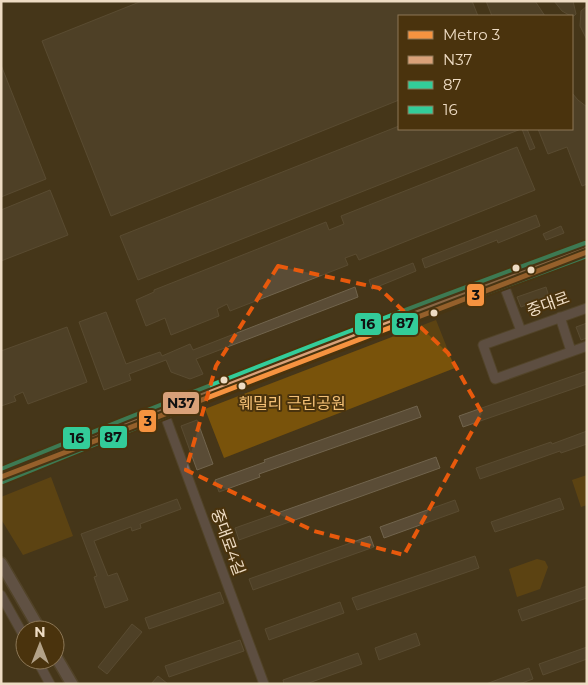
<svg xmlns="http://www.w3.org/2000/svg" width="588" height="685" viewBox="0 0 588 685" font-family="Montserrat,'Noto Sans KR',sans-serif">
  <rect width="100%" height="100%" fill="#463619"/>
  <path fill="#79530b" d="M436,320L455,368L224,458L205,409Z
    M587,475V505L581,507L572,480Z
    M51,477L73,536L23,555L1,519V497Z
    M537,559L545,561L548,567L540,589L517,597L509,569Z"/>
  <path fill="#5a4c36" stroke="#71644d" d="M142,1H472L478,16H399V100L111,216L42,41Z
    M486,1H535L545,16H492Z
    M554,1H573L576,14L574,16L569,15L562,11Z
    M587,6V40L580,26L581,11Z
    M1,65L46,179L1,197Z
    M572,93L578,100L587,107V184L582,186L567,147L548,154L538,129H572Z
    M399,126V129H521L138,280L120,236Z
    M522,129H527L535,148L530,150Z
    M517,147L535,190L359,260L356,254L345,258L348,265L230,311L227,304L217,309L219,316L171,335L165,318L146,326L136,300L154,292V290L326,222L329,230L344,224L341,216Z
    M50,190L68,235L1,261V210Z
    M536,215L540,226L498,243L497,240L425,268L422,259Z
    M561,226L564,233L546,240L543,234Z
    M413,263L416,271L372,289L369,280Z
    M355,287L358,297L196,359L203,374L190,379L171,372L166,360L129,374L131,380L104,390L79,322L106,312L126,364L160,352L162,356L190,344L193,350Z
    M546,287L549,297L521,307L517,297Z
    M587,323V338L581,340L576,327Z
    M67,327L87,382L28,404L23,392L14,396L16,401L1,406V351Z
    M587,371V384L463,427L459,416Z
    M417,406L421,417L259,474L260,477L219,492L215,480L265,462L264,460Z
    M197,420L213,464L197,470L181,426Z
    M587,431V444L561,453L560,451L480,479L476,468L551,442L552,444Z
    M436,457L440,468L239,540L235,528Z
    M560,498L564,509L495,532L491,522Z
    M177,499L181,509L140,524L141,528L132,531L131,527L94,541L108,576L117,573L128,600L105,608L94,577L97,576L81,534Z
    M455,500L459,511L384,538L380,527Z
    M370,536L374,547L253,590L249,579Z
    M475,556L479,568L357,610L352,598Z
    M587,586V598L522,621L518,610Z
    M220,592L224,603L149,629L145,618Z
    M340,602L344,613L269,640L265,629Z
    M132,624L142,632L107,674L98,667Z
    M416,633L420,645L379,660L375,648Z
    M240,640L244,651L169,677L165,666Z
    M587,647V659L543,675L539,664Z
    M358,653L362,664L306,684H284L283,680Z
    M529,668L533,679L519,684H486Z
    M158,676L168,684H151Z"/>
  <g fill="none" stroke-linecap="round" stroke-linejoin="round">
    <defs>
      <path id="minor" d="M502,280L521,331
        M587,308L483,345L495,379L587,346
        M560,317L571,351
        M163,410L264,684
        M1,595L25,638
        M37,660L50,684"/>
      <path id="major" d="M1,476L154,413L378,326L587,249
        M1,563L40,630
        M55,655L72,684"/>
    </defs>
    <use href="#minor" stroke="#61533b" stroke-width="11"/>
    <use href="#major" stroke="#61533b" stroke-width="14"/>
    <use href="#minor" stroke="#7a6c71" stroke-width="9"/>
    <use href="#major" stroke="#827276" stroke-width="11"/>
    <defs>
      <path id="bus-1" d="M1,476C195,396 390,321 587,249"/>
      <path id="bus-2" d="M3,482C196,402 391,328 587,256"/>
      <path id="bus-3" d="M1,469C194,390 389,315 585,243"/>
    </defs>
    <use href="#bus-1" stroke="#4a330d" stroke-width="8"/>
    <use href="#bus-2" stroke="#4a330d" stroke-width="8"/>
    <use href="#bus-3" stroke="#4a330d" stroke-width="8"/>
    <use href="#bus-1" stroke="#d9a179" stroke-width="4"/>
    <use href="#bus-2" stroke="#3c9" stroke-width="4"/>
    <use href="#bus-3" stroke="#3c9" stroke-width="4"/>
    <defs>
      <path id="metro-1" d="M1,477L587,252"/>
    </defs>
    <use href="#metro-1" stroke="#4a330d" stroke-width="9"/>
    <use href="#metro-1" stroke="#f69340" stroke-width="5"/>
  </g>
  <path d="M0 0H588V685H0ZM278,266L379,288L448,353L482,413L404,555L314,531L186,470L216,366Z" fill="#463619" fill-opacity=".55" fill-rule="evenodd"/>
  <path fill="none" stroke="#e8590c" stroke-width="4" stroke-dasharray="10 6" stroke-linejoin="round" d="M278,266L379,288L448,353L482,413L404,555L314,531L186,470L216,366Z"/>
  <g fill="#eedcc4" stroke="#4a330d" stroke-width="2">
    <circle cx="516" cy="268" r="4.5"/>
    <circle cx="531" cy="270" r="4.5"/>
    <circle cx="434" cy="313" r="4.5"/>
    <circle cx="224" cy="380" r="4.5"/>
    <circle cx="242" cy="386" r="4.5"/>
  </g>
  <g text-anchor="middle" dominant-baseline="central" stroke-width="4" stroke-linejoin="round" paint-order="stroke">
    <g font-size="16" fill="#eedcc4" stroke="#4a330d">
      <text transform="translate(548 304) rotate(-20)">중대로</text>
      <text transform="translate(228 542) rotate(70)">중대로4길</text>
    </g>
    <g font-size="16" fill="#f5c177" stroke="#4a330d">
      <text x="292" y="403">훼밀리 근린공원</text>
    </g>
  </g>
  <g stroke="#4a330d" stroke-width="2">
    <rect x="466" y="283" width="19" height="24" rx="5" fill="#f69340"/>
    <rect x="391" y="312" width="28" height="24" rx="5" fill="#3c9"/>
    <rect x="354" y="312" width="28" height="24" rx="5" fill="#3c9"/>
    <rect x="162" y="391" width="38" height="24" rx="5" fill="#d9a179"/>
    <rect x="138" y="409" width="19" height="24" rx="5" fill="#f69340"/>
    <rect x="99" y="425" width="29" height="24" rx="5" fill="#3c9"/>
    <rect x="62" y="426" width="29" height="24" rx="5" fill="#3c9"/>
  </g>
  <g font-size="14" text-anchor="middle" font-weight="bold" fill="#111">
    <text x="476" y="300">3</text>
    <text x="405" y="328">87</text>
    <text x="368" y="329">16</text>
    <text x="181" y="408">N37</text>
    <text x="148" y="426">3</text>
    <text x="113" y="442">87</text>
    <text x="77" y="443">16</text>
  </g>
  <rect width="588" height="685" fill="none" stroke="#eedcc4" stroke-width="5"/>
  <rect x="398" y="15" width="175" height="115" fill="#4a330d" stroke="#8c7756"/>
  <rect x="408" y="31" width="25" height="8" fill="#f69340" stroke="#8c7756"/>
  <text x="443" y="40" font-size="15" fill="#eedcc4">Metro 3</text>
  <rect x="408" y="56" width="25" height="8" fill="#d9a179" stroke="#8c7756"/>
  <text x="443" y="65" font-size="15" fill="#eedcc4">N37</text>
  <rect x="408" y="81" width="25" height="8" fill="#33cc99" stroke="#8c7756"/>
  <text x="443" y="90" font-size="15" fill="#eedcc4">87</text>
  <rect x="408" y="106" width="25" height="8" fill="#33cc99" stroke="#8c7756"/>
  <text x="443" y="115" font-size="15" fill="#eedcc4">16</text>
  <g transform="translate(40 645)"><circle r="24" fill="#4a330d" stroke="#8c7756"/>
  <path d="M0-4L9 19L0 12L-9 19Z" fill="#b3a288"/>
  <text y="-8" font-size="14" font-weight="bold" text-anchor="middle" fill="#eedcc4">N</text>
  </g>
</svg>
